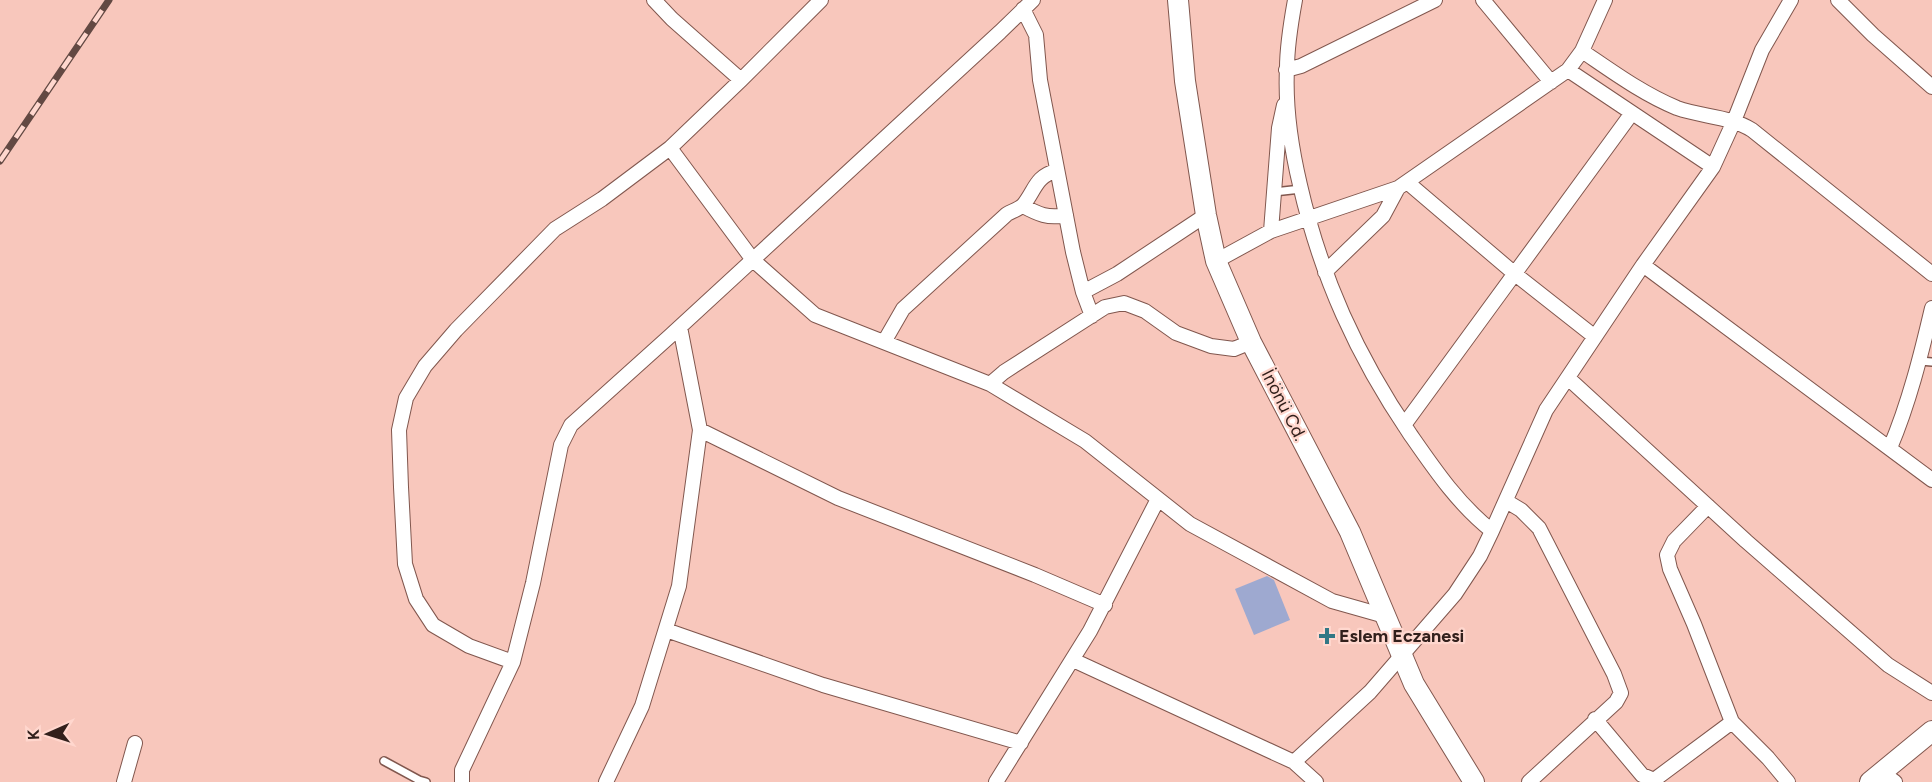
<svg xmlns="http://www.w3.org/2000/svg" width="1932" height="782" viewBox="0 0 1932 782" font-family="Figtree,sans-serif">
  <rect width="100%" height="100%" fill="#f8c7bc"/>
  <path fill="#9ea9d0" d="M1267,576L1274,580L1290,620L1254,635L1235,589Z"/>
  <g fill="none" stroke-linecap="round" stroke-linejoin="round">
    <defs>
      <path id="lane" d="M1274,192L1301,189
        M1920,361L1932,362
        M384,761L419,780L426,782"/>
      <path id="street" d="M654,0L672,19L741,80
        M1295,0C1291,22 1287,45 1287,68C1285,107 1291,147 1300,185C1321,277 1357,356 1410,434C1435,470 1458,504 1492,531
        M1483,0L1551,82
        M1838,0L1873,35L1932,87
        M1023,9L1036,35L1040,80L1073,252L1083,292L1092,316
        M1582,51C1613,72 1643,94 1677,108C1702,117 1730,116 1752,130L1932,274
        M1286,70L1301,66L1435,0
        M1568,70L1713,167
        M670,148L753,260L815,315L990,384L1085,441L1190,524L1332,601L1385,616
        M1407,182L1515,274L1595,337
        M1023,206C1038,214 1048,219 1066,215
        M1271,231L1279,128L1284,105
        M1216,261L1271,231L1398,188L1568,70L1582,51L1605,0
        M1643,265L1932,480
        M1325,272L1383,216L1398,188
        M1083,292L1117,274L1206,215
        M884,342L903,309L1007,214C1012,211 1020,209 1024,204C1035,190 1036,176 1056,171
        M1568,378L1746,541L1888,665L1932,693
        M990,384L1004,372L1105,307L1124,303L1145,311L1176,333L1211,346L1234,349L1251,342
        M1404,425L1632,113
        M700,430L838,498L1035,575L1105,605
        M1890,448C1909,403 1921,355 1932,308
        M1506,501L1521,510L1539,528L1614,674L1621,693L1616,702L1529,782
        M1708,506L1674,541L1667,555L1670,569L1694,624L1732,722L1768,758L1788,782
        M666,630L823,685L1021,743
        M1073,660L1294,762L1316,782
        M513,662L469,646L433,625L416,599L405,564L401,487L399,430L406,398L425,366L456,330L555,229L602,199L670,148L741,80L821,0
        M1595,719L1642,775L1654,780L1732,722
        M1294,762L1370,692L1455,594L1480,556L1492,531L1546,410L1643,265L1713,167L1734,121L1762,50L1791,0
        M1883,773L1895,782
        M124,782L135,743
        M462,782V770L513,662L533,583L561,445L571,425L670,336L1000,32L1033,0
        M606,782L642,706L679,586L700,430L680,327
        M996,782L1090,631L1158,499"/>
      <path id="secondary" d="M1178,0L1185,81L1206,215L1216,261L1251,342L1350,532L1414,684L1474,782
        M1870,782L1932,731"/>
    </defs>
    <use href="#lane" stroke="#81574e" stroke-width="10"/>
    <use href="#street" stroke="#81574e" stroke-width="16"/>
    <use href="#secondary" stroke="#81574e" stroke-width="22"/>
    <use href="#lane" stroke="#fff" stroke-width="7"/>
    <use href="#street" stroke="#fff" stroke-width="14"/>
    <use href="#secondary" stroke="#fff" stroke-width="20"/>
    <defs>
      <path id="rail" d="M0,161L109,0"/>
    </defs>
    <use href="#rail" stroke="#634943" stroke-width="7"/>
    <use href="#rail" stroke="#ffd7ce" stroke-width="4.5" stroke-dasharray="14" stroke-linecap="butt"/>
  </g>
  <path fill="#327785" stroke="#ffd7ce" stroke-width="2" d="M1324 627h6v6h6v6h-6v6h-6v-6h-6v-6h6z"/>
  <g text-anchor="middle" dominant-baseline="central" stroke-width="4.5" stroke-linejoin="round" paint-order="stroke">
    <g font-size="18" fill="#32201c" stroke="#ffd7ce">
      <text transform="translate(1284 405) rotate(63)">İnönü Cd.</text>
    </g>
    <g font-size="18" font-weight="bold" fill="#32201c" stroke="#ffd7ce" text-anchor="start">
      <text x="1339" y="636">Eslem Eczanesi</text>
    </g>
  </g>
  <g transform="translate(48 734) rotate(267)" stroke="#ffd7ce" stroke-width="4.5" paint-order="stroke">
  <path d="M0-4.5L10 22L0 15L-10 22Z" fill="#32201c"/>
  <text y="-9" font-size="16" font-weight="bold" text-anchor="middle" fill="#32201c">K</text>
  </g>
</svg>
